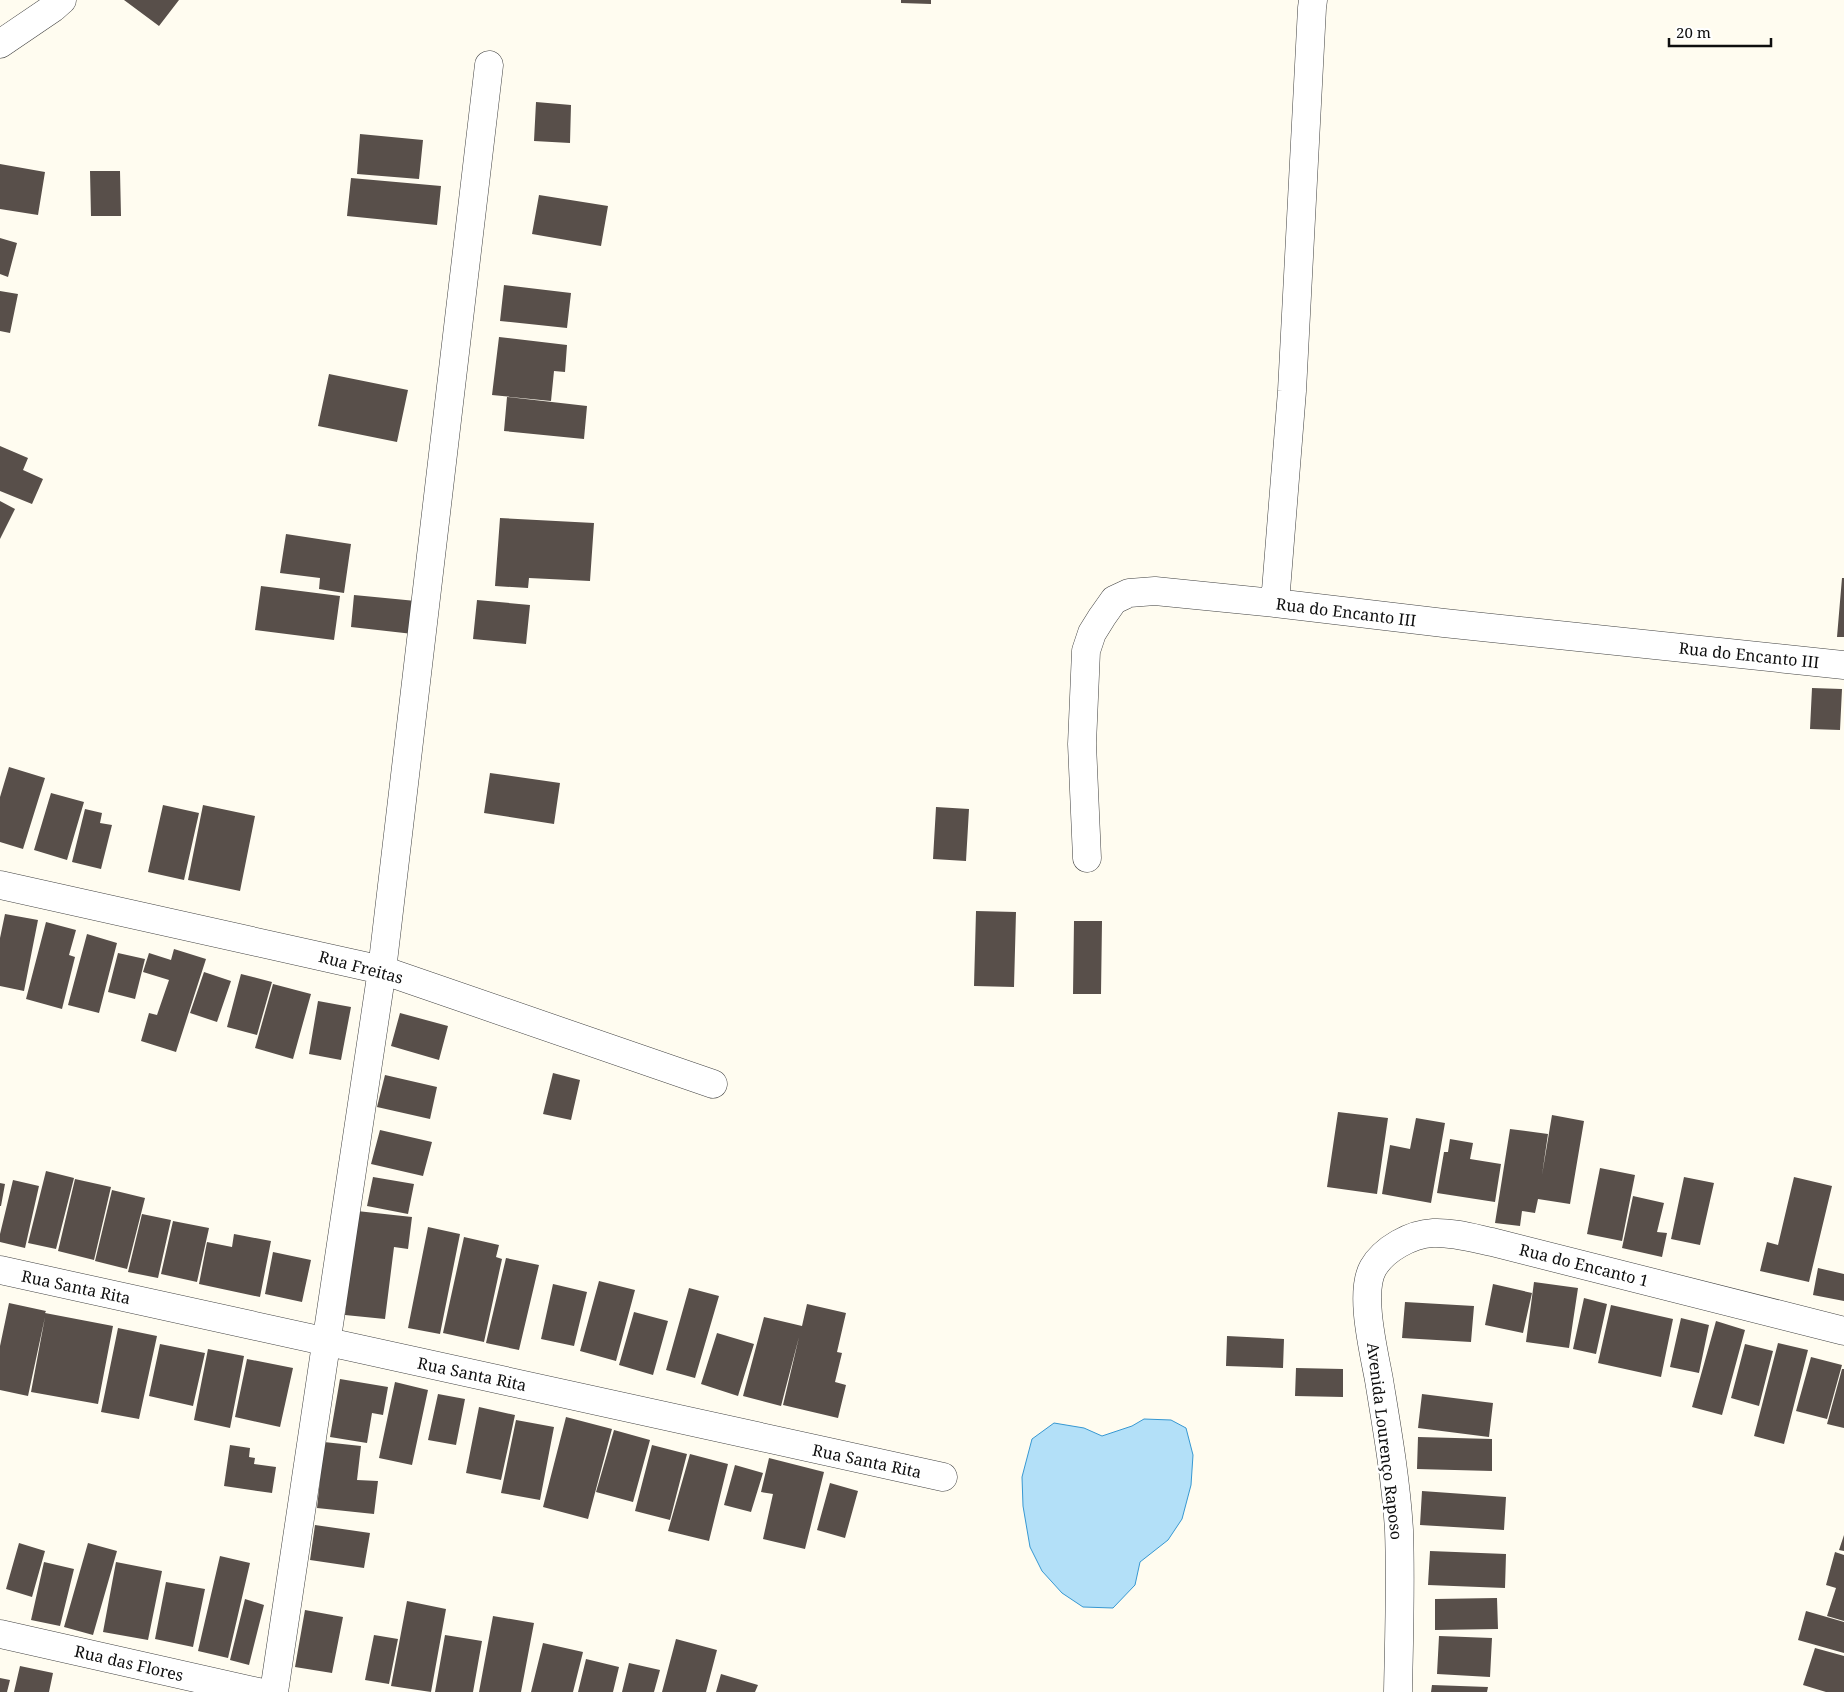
<svg xmlns="http://www.w3.org/2000/svg" width="1844" height="1692" viewBox="0 0 1844 1692" font-family="'Noto Serif',serif">
  <rect width="100%" height="100%" fill="#fffcf0"/>
  <path fill="#b3e0f8" stroke="#3798d2" d="M1144,1419L1171,1420L1186,1428L1193,1455L1191,1485L1182,1519L1168,1540L1140,1562L1135,1585L1113,1608L1083,1607L1062,1593L1042,1571L1030,1547L1023,1506L1022,1477L1032,1439L1054,1423L1084,1428L1102,1436L1132,1426Z"/>
  <path fill="#584f4a" d="M124,0H179L159,26Z
    M901,0H931V4L901,3Z
    M536,102L571,105L570,143L534,141Z
    M360,134L423,140L419,179L357,174Z
    M0,164L45,172L38,215L0,209Z
    M90,171H120L121,216H91Z
    M351,178L441,186L437,225L347,216Z
    M539,195L608,206L601,246L532,234Z
    M0,238L17,243L8,277L0,274Z
    M504,285L571,293L567,328L500,321Z
    M0,291L18,294L10,333L0,331Z
    M499,337L567,345L565,372L554,371L551,401L492,395Z
    M329,374L408,390L397,442L318,426Z
    M507,397L587,406L584,439L504,431Z
    M0,446L28,458L23,470L43,479L32,504L0,491Z
    M0,501L15,509L0,539Z
    M500,518L594,523L590,581L529,578L528,588L495,586Z
    M286,534L351,544L344,593L319,589L320,578L280,573Z
    M1842,578H1844V637H1837Z
    M261,586L340,596L334,640L255,630Z
    M354,595L416,601L413,634L351,627Z
    M477,600L530,605L526,644L473,639Z
    M1812,688L1842,689L1840,730L1810,729Z
    M9,767L45,778L23,849L0,842V797Z
    M490,773L560,783L554,824L484,813Z
    M51,793L84,802L67,860L34,850Z
    M163,805L199,813L184,880L148,872Z
    M203,805L255,816L240,891L188,880Z
    M936,807L969,809L966,861L933,859Z
    M85,809L102,813L100,823L112,825L101,869L72,862Z
    M976,911L1016,912L1014,987L974,986Z
    M5,914L38,920L24,991L0,986V938Z
    M1074,921H1102L1101,994H1073Z
    M46,922L76,930L69,955L75,957L62,1009L26,999Z
    M87,934L117,943L99,1013L68,1005Z
    M174,949L206,959L176,1052L141,1041L149,1013L157,1015L169,980L143,972L149,953L171,960Z
    M118,953L145,959L135,999L108,992Z
    M204,972L231,981L217,1022L190,1013Z
    M241,974L272,982L257,1035L227,1027Z
    M273,984L311,994L293,1059L255,1048Z
    M318,1001L351,1007L341,1060L309,1054Z
    M400,1013L448,1026L439,1060L391,1046Z
    M553,1073L580,1080L571,1120L543,1114Z
    M385,1075L437,1087L430,1119L377,1107Z
    M1338,1112L1388,1118L1377,1194L1327,1187Z
    M1552,1115L1584,1121L1570,1204L1538,1199L1535,1213L1522,1211L1520,1226L1495,1223L1510,1129L1548,1134L1542,1175Z
    M1416,1118L1445,1123L1431,1203L1382,1194L1390,1145L1410,1149Z
    M380,1130L432,1142L423,1176L371,1164Z
    M1450,1139L1473,1143L1470,1159L1501,1164L1495,1202L1437,1193L1444,1152H1448Z
    M1600,1168L1635,1175L1622,1241L1587,1234Z
    M46,1171L74,1178L56,1249L28,1243Z
    M373,1177L414,1184L408,1214L367,1206Z
    M1684,1177L1714,1183L1700,1245L1671,1239Z
    M1794,1177L1832,1186L1809,1282L1760,1271L1767,1242L1778,1245Z
    M75,1179L111,1187L94,1260L58,1251Z
    M13,1180L39,1186L25,1248L0,1242V1234Z
    M0,1183L5,1184L1,1206H0Z
    M112,1190L145,1198L127,1269L95,1261Z
    M1633,1196L1664,1203L1657,1232L1667,1233L1662,1257L1622,1248Z
    M357,1211L412,1217L408,1249L394,1247L385,1319L345,1315Z
    M142,1214L171,1220L158,1278L128,1272Z
    M173,1221L209,1228L197,1282L161,1274Z
    M428,1227L460,1234L440,1334L408,1328Z
    M234,1234L271,1241L260,1297L199,1284L207,1242L232,1247Z
    M464,1237L499,1245L496,1257L502,1259L484,1342L443,1333Z
    M273,1252L311,1260L302,1302L265,1294Z
    M506,1258L539,1265L519,1350L486,1343Z
    M1818,1268L1844,1274V1301L1813,1295Z
    M599,1281L635,1290L616,1361L580,1351Z
    M1534,1282L1578,1288L1569,1348L1526,1342Z
    M553,1284L587,1292L574,1346L541,1339Z
    M1493,1284L1532,1293L1523,1333L1485,1325Z
    M689,1288L719,1296L695,1378L666,1370Z
    M1584,1298L1607,1304L1596,1354L1573,1349Z
    M1405,1302L1474,1306L1471,1342L1402,1338Z
    M9,1303L46,1311L45,1313L113,1326L98,1404L31,1392L45,1317L28,1396L0,1390V1346Z
    M807,1304L846,1313L837,1352L842,1353L835,1382L846,1385L838,1418L783,1405L799,1337L781,1406L743,1396L764,1317L802,1326Z
    M1611,1305L1673,1319L1661,1377L1598,1363Z
    M634,1312L668,1321L653,1375L619,1365Z
    M1681,1318L1709,1325L1699,1373L1670,1367Z
    M1716,1321L1745,1330L1722,1415L1692,1407Z
    M118,1328L157,1336L139,1419L101,1412Z
    M717,1333L754,1344L738,1396L701,1384Z
    M1227,1336L1284,1339L1283,1368L1226,1366Z
    M1778,1343L1808,1350L1784,1444L1754,1436Z
    M160,1344L205,1353L193,1406L149,1396Z
    M1745,1344L1773,1351L1759,1406L1731,1398Z
    M208,1349L244,1356L230,1428L194,1420Z
    M1811,1357L1842,1365L1827,1419L1796,1411Z
    M247,1359L293,1368L280,1427L235,1417Z
    M1296,1368L1343,1369V1397L1295,1396Z
    M1842,1369H1844V1428L1827,1424Z
    M340,1379L388,1387L383,1415L372,1413L367,1443L330,1437Z
    M395,1382L428,1390L412,1465L379,1458Z
    M438,1394L465,1399L456,1445L428,1440Z
    M1422,1394L1493,1403L1489,1437L1418,1428Z
    M479,1407L515,1415L501,1480L466,1473Z
    M566,1417L612,1429L588,1519L543,1507Z
    M516,1420L554,1427L540,1500L501,1493Z
    M614,1430L650,1440L633,1502L596,1492Z
    M1418,1437L1492,1439V1471L1417,1469Z
    M324,1442L361,1446L357,1480L378,1481L374,1514L317,1508Z
    M230,1445L250,1448L249,1457L255,1458L254,1464L276,1467L272,1493L224,1486Z
    M652,1445L687,1454L670,1520L635,1511Z
    M690,1454L728,1464L709,1541L668,1531Z
    M769,1458L824,1472L805,1549L763,1539L773,1494L761,1492Z
    M735,1465L763,1473L751,1512L724,1505Z
    M830,1483L858,1491L845,1538L817,1530Z
    M1422,1491L1506,1497L1504,1530L1420,1525Z
    M315,1525L370,1533L364,1568L310,1560Z
    M1844,1535V1551L1839,1550Z
    M19,1543L45,1551L32,1597L6,1589Z
    M88,1543L117,1551L93,1635L64,1627Z
    M1430,1551L1506,1554L1505,1588L1428,1585Z
    M1835,1552L1844,1555V1621L1827,1616L1836,1588L1826,1585Z
    M220,1556L250,1563L228,1658L198,1651Z
    M44,1562L74,1569L60,1626L31,1620Z
    M116,1562L162,1571L148,1640L103,1632Z
    M166,1582L205,1589L193,1647L155,1639Z
    M1497,1598L1498,1629L1435,1630V1599Z
    M245,1599L264,1605L249,1665L230,1660Z
    M407,1601L446,1609L431,1692L391,1686Z
    M305,1610L343,1617L332,1673L295,1667Z
    M1806,1611L1844,1622V1653L1798,1640Z
    M493,1616L534,1623L521,1692H479Z
    M374,1635L398,1639L389,1684L365,1680Z
    M445,1635L482,1641L473,1692H435Z
    M1439,1636L1492,1638L1490,1677L1437,1674Z
    M676,1639L717,1650L706,1692H662Z
    M543,1643L583,1652L573,1692H531Z
    M1815,1648L1844,1656V1692H1826L1803,1685Z
    M586,1659L619,1667L613,1692H578Z
    M629,1663L660,1670L654,1692H622Z
    M20,1666L53,1673L49,1692H14Z
    M721,1674L758,1685L755,1692H716Z
    M0,1678L10,1680L7,1692H0Z
    M1432,1685L1488,1687L1487,1692H1431Z"/>
  <g fill="none" stroke-linecap="round" stroke-linejoin="round">
    <defs>
      <path id="minor" d="M0,44L53,8L62,0
        M1275,603L1292,391L1312,8L1313,0
        M1087,858L1082,744L1086,651L1092,633L1102,617L1114,600L1129,593L1155,591L1275,603L1444,623L1844,665
        M0,885L382,970L713,1084
        M0,1270L943,1477
        M0,1634L258,1692
        M274,1692L382,970L489,65
        M1398,1692C1399,1638 1401,1584 1399,1530C1396,1480 1387,1429 1379,1380C1374,1352 1359,1293 1373,1268C1384,1249 1411,1234 1433,1233C1452,1232 1473,1238 1492,1242L1844,1331"/>
    </defs>
    <use href="#minor" stroke="#414141" stroke-width="29"/>
    <use href="#minor" stroke="#fff" stroke-width="28"/>
  </g>
  <g text-anchor="middle" dominant-baseline="central" stroke-width="5" stroke-linejoin="round" paint-order="stroke">
    <g font-size="16" fill="#0e0e0e" stroke="#fff">
      <text transform="translate(1346 612) rotate(7)">Rua do Encanto III</text>
      <text transform="translate(1749 655) rotate(6)">Rua do Encanto III</text>
      <text transform="translate(361 967) rotate(15)">Rua Freitas</text>
      <text transform="translate(1584 1265) rotate(14)">Rua do Encanto 1</text>
      <text transform="translate(76 1287) rotate(12)">Rua Santa Rita</text>
      <text transform="translate(472 1374) rotate(12)">Rua Santa Rita</text>
      <text transform="translate(1385 1441) rotate(83)">Avenida Lourenço Raposo</text>
      <text transform="translate(867 1461) rotate(12)">Rua Santa Rita</text>
      <text transform="translate(129 1663) rotate(13)">Rua das Flores</text>
    </g>
  </g>
  <path d="M1669 38v8h102v-8" fill="none" stroke="#0e0e0e" stroke-width="2.5"/>
  <text x="1676" y="38" font-size="15" fill="#0e0e0e" stroke="#ffffff" stroke-width="4" paint-order="stroke">20 m</text>
</svg>
